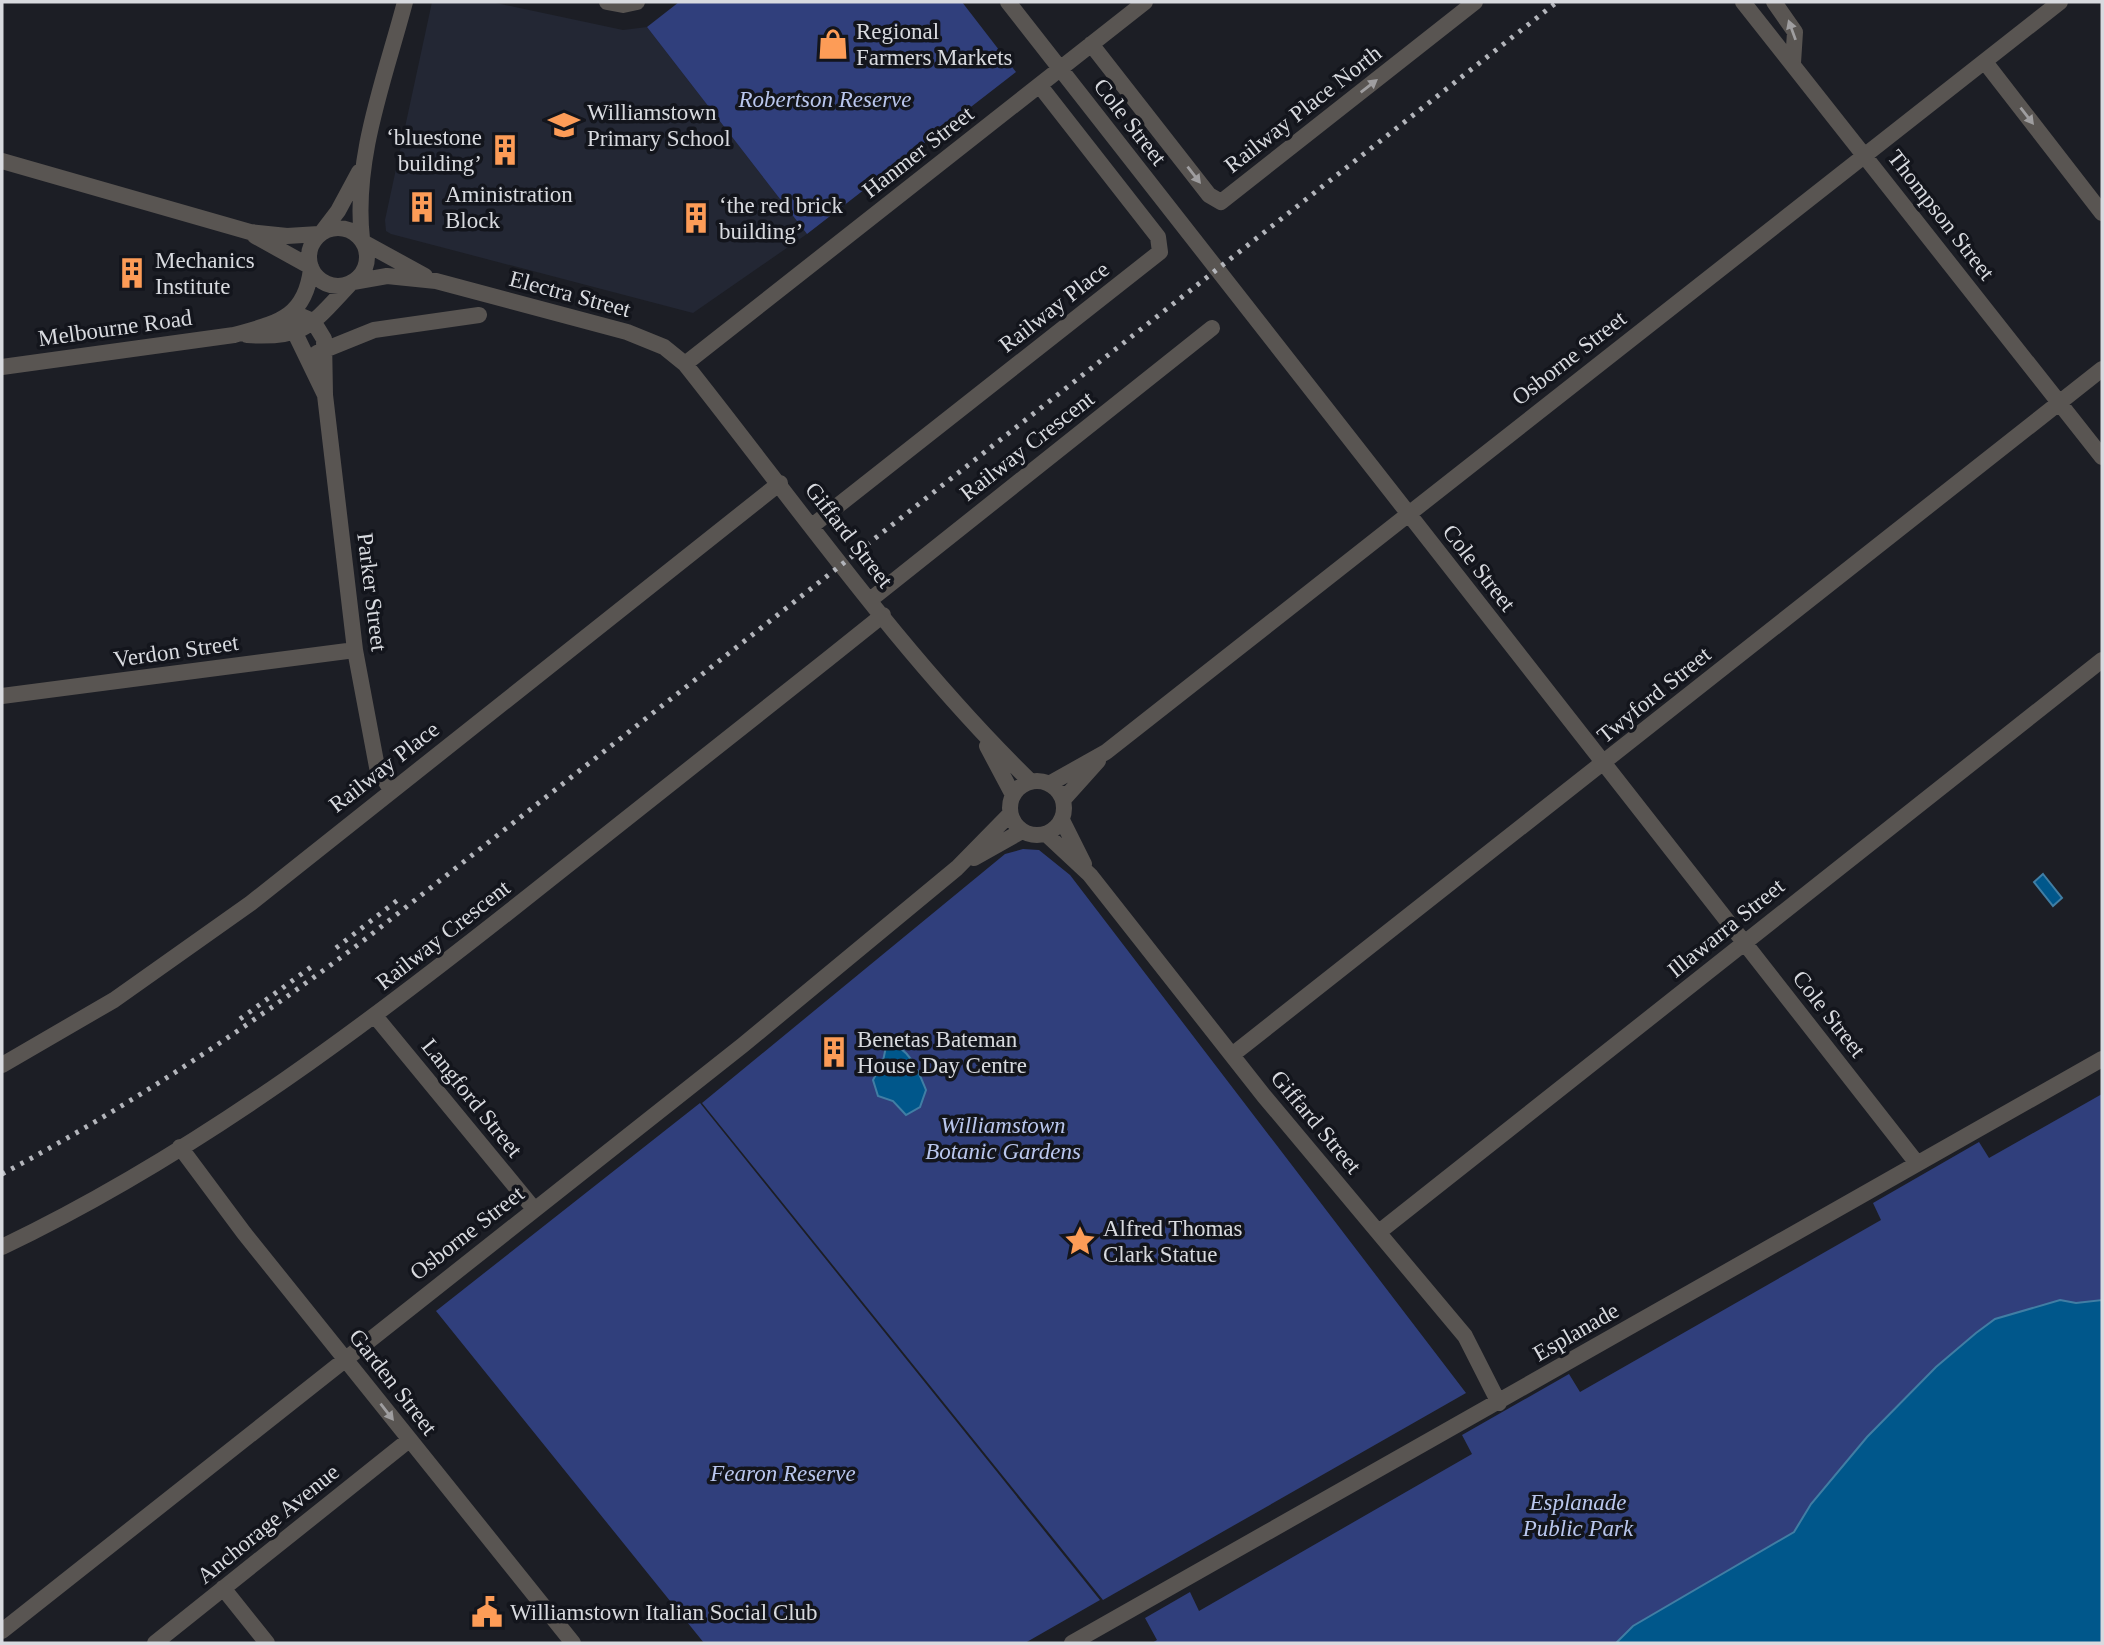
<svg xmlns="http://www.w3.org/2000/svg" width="2104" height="1645" viewBox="0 0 2104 1645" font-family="'Times New Roman',serif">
  <rect width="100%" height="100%" fill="#1c1e25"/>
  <path fill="#232734" d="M432,2H491L623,30L647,27L807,234L693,313L391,234L386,231L385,220Z"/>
  <path fill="#303f7c" d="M679,2H962L1016,72L807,234L647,27Z
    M1023,849L1039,850L1070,875L1466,1393L1103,1600L702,1103L1005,854Z
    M2102,1094V1300L2076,1303L2060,1300L1995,1319L1936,1367L1867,1437L1820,1493L1794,1532L1633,1626L1616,1643H1152L1157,1640L1145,1618L1190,1592L1199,1611L1472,1454L1462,1435L1569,1374L1580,1392L1881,1220L1873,1203L1979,1142L1989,1158Z
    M700,1103L1100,1600L1025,1643H704L436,1311Z"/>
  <path fill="#00578b" stroke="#417ea4" stroke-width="2" d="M2043,874L2062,898L2053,906L2034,882Z
    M887,1042C910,1048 918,1070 926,1090L920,1107L906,1115L893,1101L878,1096L873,1080L883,1061Z
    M2060,1300L2076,1303L2102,1300V1643H1616L1633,1626L1794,1532L1811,1504L1867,1437L1936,1367L1976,1333L1995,1319Z"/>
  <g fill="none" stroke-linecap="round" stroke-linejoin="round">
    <path stroke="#595552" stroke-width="16" d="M607,2L623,5L637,2
      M1008,2L1916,1162
      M1743,2L2102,457
      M1774,2L1795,32L1793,63
      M1091,44L1209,195L1221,202L1475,2
      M1985,62L2102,213
      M2,161L250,232L287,236L319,234
      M309 257a29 29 0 1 1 58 0a29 29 0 1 1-58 0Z
      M322,232L338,211L359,172
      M255,236L311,267
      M362,239C353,159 385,78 405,2
      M363,242L425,276
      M353,282L387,276L436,281L627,332L664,347L685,364C797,505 902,656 1031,782
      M247,335C306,339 312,324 351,283
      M317,353L374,330L479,315
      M685,364L1145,2
      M2,367L234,335C276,323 305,319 311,269
      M325,395L295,333L292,312L313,321L324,339L325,395L355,650L377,767L391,790
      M812,526L1160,252L1158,237L1040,86
      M870,600L1212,328
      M2,696L355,650
      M987,746L1013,795
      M1010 808a27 27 0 1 1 54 0a27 27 0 1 1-54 0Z
      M1049,784L1106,752L2060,2
      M1063,800L1098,761
      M1062,820L1084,864
      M1046,834L1090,875L1264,1096L1465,1336L1499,1403
      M974,858L1022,831
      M375,1016L534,1209
      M1232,1055L2102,369
      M2,1065L114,1000L251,903L780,483
      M180,1147L244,1233L573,1643
      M1379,1232L2102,660
      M2,1247C201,1152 377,1017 549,880C660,792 772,704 883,615
      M223,1588L267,1643
      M2,1631L743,1045L957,868L1010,814
      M155,1643L409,1440
      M1072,1643L2102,1059"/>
    <path stroke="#b3b5bb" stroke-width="5" stroke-dasharray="3.5 7" stroke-linecap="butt" d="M336,948L399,899
      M240,1019L311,967
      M2,1174C130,1106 247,1028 363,941L1557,2"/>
  </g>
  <defs><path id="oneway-solid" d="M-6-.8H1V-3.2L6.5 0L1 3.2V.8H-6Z" transform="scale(1.75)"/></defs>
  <g fill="#9f9ea0">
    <use href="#oneway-solid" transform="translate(1792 30) rotate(-110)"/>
    <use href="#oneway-solid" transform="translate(1369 86) rotate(-38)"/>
    <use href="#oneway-solid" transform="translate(2027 116) rotate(52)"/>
    <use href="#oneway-solid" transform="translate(1194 175) rotate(52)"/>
    <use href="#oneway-solid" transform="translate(387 1412) rotate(52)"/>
  </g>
  <defs>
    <symbol id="shop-bare" viewBox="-9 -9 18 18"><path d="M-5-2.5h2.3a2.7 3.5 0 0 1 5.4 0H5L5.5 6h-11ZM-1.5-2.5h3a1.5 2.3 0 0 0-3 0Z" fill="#fd9c57" stroke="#13151c" stroke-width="2.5" paint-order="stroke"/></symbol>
    <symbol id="school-bare" viewBox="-9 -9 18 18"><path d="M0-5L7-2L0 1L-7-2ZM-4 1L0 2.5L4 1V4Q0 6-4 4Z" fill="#fd9c57" stroke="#13151c" stroke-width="2.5" paint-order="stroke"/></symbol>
    <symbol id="building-bare" viewBox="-9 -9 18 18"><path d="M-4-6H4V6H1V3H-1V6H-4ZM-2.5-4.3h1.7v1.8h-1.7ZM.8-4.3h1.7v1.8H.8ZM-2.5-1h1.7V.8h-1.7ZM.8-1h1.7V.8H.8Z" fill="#fd9c57" stroke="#13151c" stroke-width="2.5" paint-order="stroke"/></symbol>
    <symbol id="sight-bare" viewBox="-9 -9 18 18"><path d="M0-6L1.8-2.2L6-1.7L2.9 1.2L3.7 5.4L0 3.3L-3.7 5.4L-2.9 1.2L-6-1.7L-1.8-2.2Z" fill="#fd9c57" stroke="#13151c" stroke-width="2.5" paint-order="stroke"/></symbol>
    <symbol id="civic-bare" viewBox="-9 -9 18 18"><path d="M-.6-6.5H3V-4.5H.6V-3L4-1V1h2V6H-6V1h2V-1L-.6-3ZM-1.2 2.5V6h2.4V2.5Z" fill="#fd9c57" stroke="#13151c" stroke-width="2.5" paint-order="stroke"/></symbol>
  </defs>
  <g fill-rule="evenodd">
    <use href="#shop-bare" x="811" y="22" width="44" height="44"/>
    <use href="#school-bare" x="542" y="103" width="44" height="44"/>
    <use href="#building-bare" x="483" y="128" width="44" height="44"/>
    <use href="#building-bare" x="400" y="185" width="44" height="44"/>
    <use href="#building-bare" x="674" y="196" width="44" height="44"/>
    <use href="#building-bare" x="110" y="251" width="44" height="44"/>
    <use href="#building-bare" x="812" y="1030" width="44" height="44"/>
    <use href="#sight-bare" x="1058" y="1219" width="44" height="44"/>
    <use href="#civic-bare" x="465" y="1590" width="44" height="44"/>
  </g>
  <g text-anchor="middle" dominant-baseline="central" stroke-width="7" stroke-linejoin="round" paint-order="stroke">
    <g font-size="23" fill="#d8dadf" stroke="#13151c" text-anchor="start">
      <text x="856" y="31">Regional<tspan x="856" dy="26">Farmers Markets</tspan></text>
      <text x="587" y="112">Williamstown<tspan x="587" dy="26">Primary School</tspan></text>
      <text x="482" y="137" text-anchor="end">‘bluestone<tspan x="482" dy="26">building’</tspan></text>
      <text x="445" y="194">Aministration<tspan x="445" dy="26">Block</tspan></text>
      <text x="719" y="205">‘the red brick<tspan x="719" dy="26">building’</tspan></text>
      <text x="155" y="260">Mechanics<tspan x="155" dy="26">Institute</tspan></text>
      <text x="857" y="1039">Benetas Bateman<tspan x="857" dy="26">House Day Centre</tspan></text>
      <text x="1103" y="1228">Alfred Thomas<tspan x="1103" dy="26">Clark Statue</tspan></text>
      <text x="510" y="1612">Williamstown Italian Social Club</text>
    </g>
    <g font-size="23" font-style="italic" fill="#bac7ee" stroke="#13151c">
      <text x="825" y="99">Robertson Reserve</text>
      <text x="1003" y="1125">Williamstown<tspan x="1003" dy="26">Botanic Gardens</tspan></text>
      <text x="783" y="1473">Fearon Reserve</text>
      <text x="1578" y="1502">Esplanade<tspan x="1578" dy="26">Public Park</tspan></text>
    </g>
    <g font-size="23" fill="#d8dadf" stroke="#13151c">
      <text transform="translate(1303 109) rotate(-38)">Railway Place North</text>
      <text transform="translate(1130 122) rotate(52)">Cole Street</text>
      <text transform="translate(918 152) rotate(-38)">Hanmer Street</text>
      <text transform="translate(1941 215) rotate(52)">Thompson Street</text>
      <text transform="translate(570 294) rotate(15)">Electra Street</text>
      <text transform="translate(1054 307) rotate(-38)">Railway Place</text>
      <text transform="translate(115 328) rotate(-8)">Melbourne Road</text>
      <text transform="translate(1569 358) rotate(-38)">Osborne Street</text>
      <text transform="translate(1027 446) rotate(-38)">Railway Crescent</text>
      <text transform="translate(849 535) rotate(52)">Giffard Street</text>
      <text transform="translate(1479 568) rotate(52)">Cole Street</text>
      <text transform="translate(372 592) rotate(83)">Parker Street</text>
      <text transform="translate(176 651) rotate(-8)">Verdon Street</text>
      <text transform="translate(1654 695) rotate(-39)">Twyford Street</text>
      <text transform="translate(384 767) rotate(-38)">Railway Place</text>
      <text transform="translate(1726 928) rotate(-39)">Illawarra Street</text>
      <text transform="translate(443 935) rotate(-38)">Railway Crescent</text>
      <text transform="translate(1829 1014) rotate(52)">Cole Street</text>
      <text transform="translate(472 1098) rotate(51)">Langford Street</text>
      <text transform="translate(1316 1122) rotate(50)">Giffard Street</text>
      <text transform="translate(467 1233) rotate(-38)">Osborne Street</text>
      <text transform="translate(1576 1332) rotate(-30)">Esplanade</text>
      <text transform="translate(393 1382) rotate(52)">Garden Street</text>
      <text transform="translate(268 1524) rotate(-39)">Anchorage Avenue</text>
    </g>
  </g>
  <rect width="2104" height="1645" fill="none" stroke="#d8dadf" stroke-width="7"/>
</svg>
